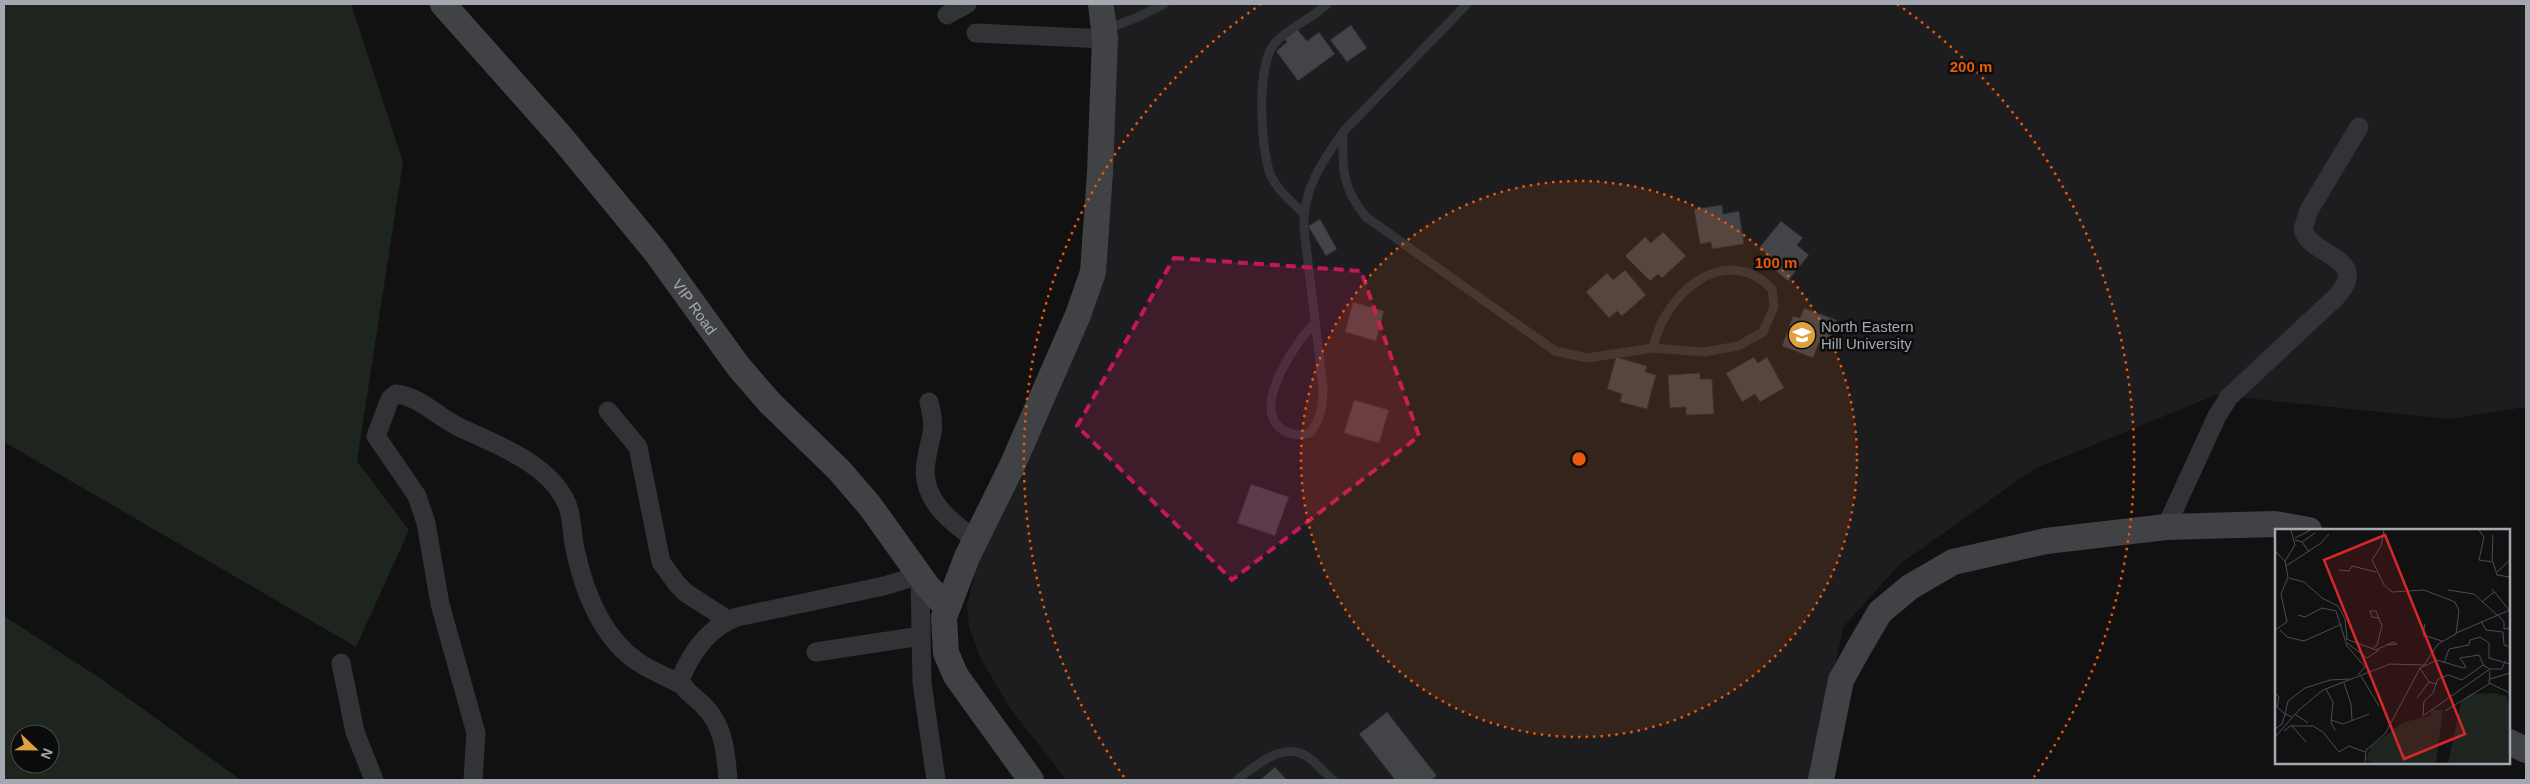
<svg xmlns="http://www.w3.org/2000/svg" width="2530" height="784" viewBox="0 0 2530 784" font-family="Helvetica,sans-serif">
  <rect width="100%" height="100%" fill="#111112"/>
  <path fill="#1d1d1f" d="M1116,4H2526V407L2449,419L2216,395L2034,469L1900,564L1843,627L1812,780H1066L1010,708L980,657L969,627L967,605L977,566L1104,274Z"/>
  <path fill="#1e241e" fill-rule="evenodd" d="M4,4H351L403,162L357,461L409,530L356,647L4,442Z
    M4,616L103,680L241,780H4ZM20,734H50V764H20Z"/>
  <path fill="#434447" stroke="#2b2b2e" d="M1351,25L1367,48L1347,62L1330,40Z
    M1297,29L1307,41L1319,32L1335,54L1298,81L1276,51L1287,42L1284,38Z
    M1722,205L1723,214L1739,211L1744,244L1712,249L1711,242L1700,244L1694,209Z
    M1320,219L1337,249L1326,256L1308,226Z
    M1781,221L1803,238L1797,245L1809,255L1788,281L1763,260L1768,255L1759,248Z
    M1663,232L1686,256L1662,278L1658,274L1650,281L1625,256L1645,237L1651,243Z
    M1625,270L1646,295L1622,316L1617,311L1609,318L1586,292L1607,273L1613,280Z
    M1353,302L1384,311L1376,341L1345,332Z
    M1804,308L1837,320L1827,346L1819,343L1813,358L1782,346L1793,316L1800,318Z
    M1616,357L1647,366L1645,372L1656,375L1647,409L1620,402L1622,394L1607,389Z
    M1754,357L1758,363L1767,357L1784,388L1760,402L1755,394L1742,402L1726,373Z
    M1700,373V379H1712L1714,414L1686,415V407L1670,408L1668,375Z
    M1354,400L1389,410L1379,443L1344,433Z
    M1251,484L1289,497L1275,536L1237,523Z
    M1387,712L1437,776L1431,780H1395L1359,734Z
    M1275,767L1287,780H1260Z"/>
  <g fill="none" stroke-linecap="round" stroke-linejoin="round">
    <path stroke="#323337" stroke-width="9" d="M1107,29L1138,17L1164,4
      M1343,132C1342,168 1342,188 1366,217L1555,351L1587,358L1653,348L1703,352L1738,346L1763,332L1774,307L1772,289C1724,240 1663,296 1653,348
      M1303,213C1292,202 1278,191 1271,176C1260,150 1256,64 1275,43C1289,27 1312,19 1327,4
      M1314,324C1296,342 1255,401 1278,426C1287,435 1299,436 1310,433C1321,419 1323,405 1323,387L1304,229C1302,191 1321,163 1343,132L1467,4
      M1237,780C1258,764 1287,737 1313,761C1320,767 1326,774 1333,780"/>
    <path stroke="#323337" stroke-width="19" d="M947,15L967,4
      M976,33L1105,39
      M929,402C937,432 930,434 926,462C920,498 949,521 975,539
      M608,411L638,447L661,562L677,584L686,593L728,620
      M2166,527L2217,416L2229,397L2335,298C2374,257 2309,257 2303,229L2309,210L2359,127
      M816,652L921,636
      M341,663L355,732L374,780
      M473,780L476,733L440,604L426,523L417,496L376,436L390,399L396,394C419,396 438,417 459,427C494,444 544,461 564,498C573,513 571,532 575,549C584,591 601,637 638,662C651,671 668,677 682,685
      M728,780C726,753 724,725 703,705C694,696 685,692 680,680C691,653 709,627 737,617L884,586L920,575L922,683L936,780"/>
    <g stroke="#414246" stroke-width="26">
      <path id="s1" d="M443,4L562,138L655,251L738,366L770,403L839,470L870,506L928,587L947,607"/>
      <path d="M2509,742L2526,750"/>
      <path d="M1031,780L956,676L946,653L944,617L967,557L1012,466L1078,315L1093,272L1100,172L1105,39L1101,4"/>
      <path d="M1821,780L1841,680L1860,646L1880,612L1910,587L1953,562L2046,541L2166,527L2275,524L2309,530"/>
    </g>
  </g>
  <path fill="#c2185b" fill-opacity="0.2" stroke="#c2185b" stroke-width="4" stroke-dasharray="10 6" stroke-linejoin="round" d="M1174,258L1361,271L1419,436L1232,580L1077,426Z"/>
  <circle cx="1579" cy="459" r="278" fill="#e8590c" fill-opacity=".12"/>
  <g fill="none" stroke="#e8590c" stroke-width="2.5" stroke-dasharray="2.5 5">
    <circle cx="1579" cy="459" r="278"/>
    <path d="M1124 777A555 555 0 0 1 1261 4M1897 4A555 555 0 0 1 2034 777"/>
  </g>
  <defs>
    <symbol id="university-disc" viewBox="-11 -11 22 22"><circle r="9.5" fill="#dda13e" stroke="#0c0c0d"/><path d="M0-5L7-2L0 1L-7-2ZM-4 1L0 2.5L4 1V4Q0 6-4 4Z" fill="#fff"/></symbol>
  </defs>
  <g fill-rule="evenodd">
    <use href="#university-disc" x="1786" y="319" width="32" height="32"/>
  </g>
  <g text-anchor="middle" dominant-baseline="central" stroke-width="5" stroke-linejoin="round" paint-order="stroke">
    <g font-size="15" fill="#a4a8b1" stroke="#0c0c0d">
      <text stroke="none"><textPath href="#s1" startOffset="394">VIP Road</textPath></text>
    </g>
    <g font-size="15" fill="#a4a8b1" stroke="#0c0c0d" text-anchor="start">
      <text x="1821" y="326">North Eastern<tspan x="1821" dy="17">Hill University</tspan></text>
    </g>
  </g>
  <g transform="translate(2275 529)">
    <rect width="235" height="235" fill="#111112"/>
    <path d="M219,164L231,167L235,177V234H173L186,173L195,165ZM157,181H168L161,234H97L91,231L96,217L129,193L154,187Z" fill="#1e241e"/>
    <path fill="none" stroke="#4c4d52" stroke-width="1" d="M204,1L209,8L204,31L218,33L222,46L235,48M20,9L36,1M20,11L27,13L34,23M27,13L40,4M0,22L10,32L13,48L6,65L12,93L0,101M10,32L20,16L16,1M217,32L218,6M11,37L46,14L54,5M64,41L74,42L77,37L101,43M222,43L235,31M14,49L29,53L47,69L63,77L70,90L72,110M217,60L234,81M173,61L199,65L222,86M207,73L219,63M23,86L30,88L47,79L61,82L72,117L90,138L83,146M223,86L229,93V100L235,99M206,92L211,101L228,103M150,95L148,106L167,112M5,101L12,108L29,112L67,95M228,103L229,116L235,118M181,104L235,81M71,110L101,121L118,113L122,115L113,116M72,114L92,129L104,121M97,120L102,116L107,97L101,82H95L97,88L104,89M169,134L174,120L194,116L195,111L205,108L214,114V129L235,135M215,140H227L230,132M86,147L104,177M215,150L235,144M69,154L76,175L77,191M214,154L235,164M161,155L158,164L149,172L148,187L215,140L209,137L204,126L185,129L191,138L188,139L162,131L145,139L154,153L161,155L163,150L173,146L187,151L208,136M51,160L58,173L56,194L60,201M0,164L4,168L2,178L10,185M142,169L154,153M170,182L214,155L215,142M10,185L13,172L30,159L55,151L75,150M20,185L33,194M56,191L68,195L94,185M17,197L31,213M0,200L7,195L10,185L17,188M9,202L15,197H38L48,203L64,223L74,217L90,223M0,208L24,181L48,161L115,135L149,136L163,115L181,105L184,82L180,73L149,61L117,63L109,56L97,31L106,17L109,1M90,234L91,221L110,205L145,139"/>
    <path fill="#d62828" fill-opacity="0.15" stroke="#d62828" stroke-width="2.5" d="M110,6L190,205L129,230L49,31Z"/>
    <rect width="235" height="235" fill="none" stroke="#a4a8b1" stroke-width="2.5"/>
  </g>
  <circle cx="1579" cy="459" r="8" fill="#e8590c" stroke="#0c0c0d" stroke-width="2.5"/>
  <g font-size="15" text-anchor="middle" font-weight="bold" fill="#e8590c" stroke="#0c0c0d" stroke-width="5" stroke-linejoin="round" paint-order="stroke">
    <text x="1971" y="72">200 m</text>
    <text x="1776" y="268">100 m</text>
  </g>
  <rect width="2530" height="784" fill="none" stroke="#a4a8b1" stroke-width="10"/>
  <g transform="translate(35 749) rotate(112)"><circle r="24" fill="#0c0c0d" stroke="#494a4f"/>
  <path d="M0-4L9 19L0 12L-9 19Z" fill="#dda13e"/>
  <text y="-8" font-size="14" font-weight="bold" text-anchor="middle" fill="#a4a8b1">N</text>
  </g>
</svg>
